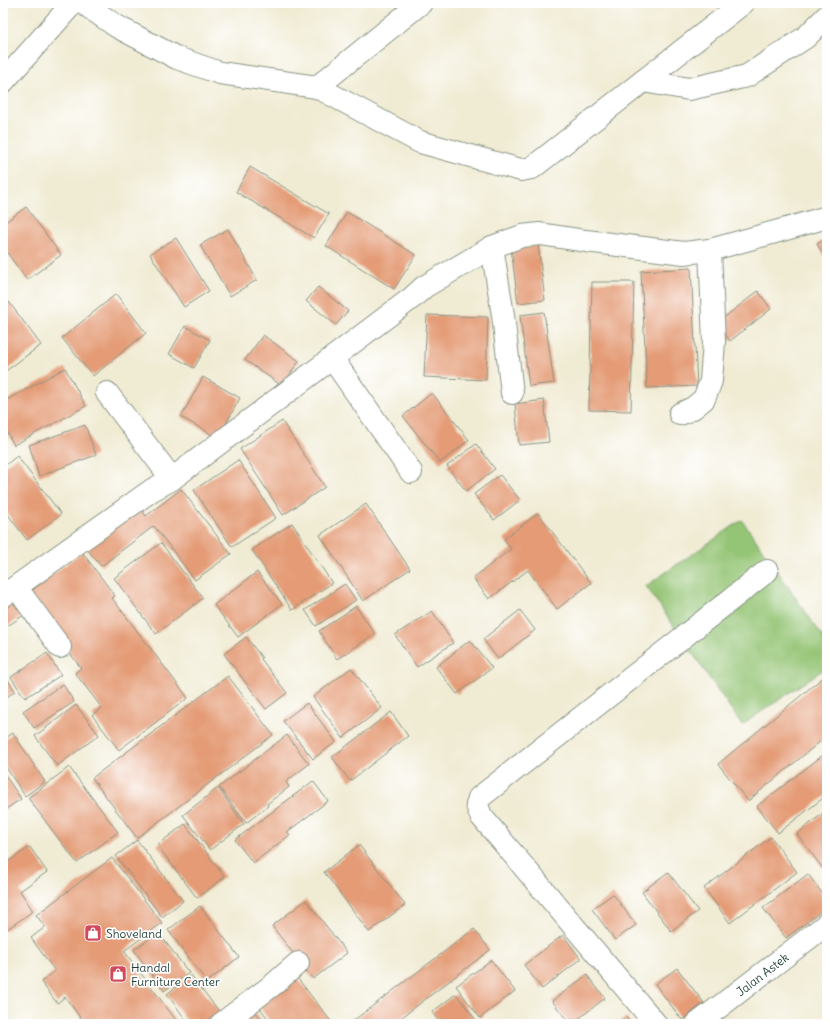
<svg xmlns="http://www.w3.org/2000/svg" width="830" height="1027" viewBox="0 0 830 1027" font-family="Delius,sans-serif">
  <rect width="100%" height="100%" fill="#fff"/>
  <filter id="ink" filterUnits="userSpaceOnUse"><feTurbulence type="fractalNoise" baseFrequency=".025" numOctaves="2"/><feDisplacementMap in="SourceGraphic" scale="8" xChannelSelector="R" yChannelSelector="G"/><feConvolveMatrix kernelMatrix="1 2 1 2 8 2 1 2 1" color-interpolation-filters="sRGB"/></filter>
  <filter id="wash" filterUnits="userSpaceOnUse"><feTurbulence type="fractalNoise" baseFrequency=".012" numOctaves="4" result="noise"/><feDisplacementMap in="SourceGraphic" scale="16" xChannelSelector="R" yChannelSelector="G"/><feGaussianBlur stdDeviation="0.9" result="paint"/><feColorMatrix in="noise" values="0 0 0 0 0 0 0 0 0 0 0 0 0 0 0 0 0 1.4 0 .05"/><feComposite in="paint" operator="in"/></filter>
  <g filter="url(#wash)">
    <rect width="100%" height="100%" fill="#f0ebd3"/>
    <path fill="#94c474" stroke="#5a8054" d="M742,520L827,643V667L742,725L646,586Z"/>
    <g id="blocks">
      <path fill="#e49b76" d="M250,167L329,214L314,238L236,192Z
        M26,207L61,255L27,280L3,247V224Z
        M347,212L416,255L394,289L326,246Z
        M228,229L257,280L230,296L200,245Z
        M176,238L209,291L184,307L150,254Z
        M827,238V260L817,244Z
        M538,245L545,300L518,303L511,248Z
        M691,268L697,386L647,388L641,271Z
        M592,282H634L631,411L589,410Z
        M318,287L348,311L336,325L306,301Z
        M758,291L771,309L730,341L717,323Z
        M116,294L146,333L93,376L62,338Z
        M9,302L41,345L3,373V306Z
        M544,312L554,383L529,386L520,315Z
        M427,315L488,317L486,380L424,377Z
        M185,326L210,340L194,368L169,354Z
        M263,335L299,361L282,386L245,360Z
        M65,368L86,406L14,445L3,425V402Z
        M203,377L240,398L218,438L181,417Z
        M432,393L469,440L440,463L403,416Z
        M544,400L549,442L519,445L515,404Z
        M282,421L325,487L283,515L240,449Z
        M85,425L96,455L39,476L29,445Z
        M476,444L495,469L466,491L447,466Z
        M17,456L61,514L27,540L3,508V467Z
        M238,460L276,518L232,547L194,490Z
        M500,475L520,500L494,520L474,494Z
        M181,489L231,554L195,580L154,526L101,566L86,548L140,507L146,516Z
        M366,504L410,569L363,601L320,535Z
        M538,513L591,583L557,609L528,570L489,599L473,578L511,549L504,539Z
        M292,523L332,583L292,610L252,550Z
        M161,543L203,598L156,634L114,578Z
        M82,552L115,596L112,598L188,698L119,750L92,715L102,708L75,673L81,668L26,595Z
        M257,572L282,604L238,637L214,605Z
        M345,584L356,600L316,626L305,610Z
        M12,596L24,615L3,629V601Z
        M356,606L375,634L337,659L319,631Z
        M520,610L535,630L498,659L483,639Z
        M432,611L453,643L417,667L395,635Z
        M246,637L262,658L261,659L287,693L266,709L224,654Z
        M470,640L492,668L457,694L436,667Z
        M47,653L61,675L25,698L11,677Z
        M351,668L382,708L343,738L313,697Z
        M3,673L15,691L3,700Z
        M827,674V736L748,801L718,764Z
        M228,676L273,735L137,838L92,778Z
        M63,684L74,702L34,728L23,711Z
        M307,703L336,742L313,759L283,721Z
        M76,705L99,735L57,766L35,736Z
        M391,712L408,736L350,781L332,757Z
        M13,733L45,782L25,796L3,763V740Z
        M287,735L309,764L286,782L289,787L267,804L268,806L246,823L219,787Z
        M827,752V795L778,833L757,806Z
        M69,767L118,832L77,863L28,798Z
        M3,772L21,799L3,811Z
        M313,781L328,801L287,832L290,835L253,863L235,840Z
        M218,788L244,824L210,850L183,815Z
        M827,810V874L797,834Z
        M185,824L225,877L197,898L157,845Z
        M771,837L797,872L730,923L704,888Z
        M137,840L183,901L162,917L116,856Z
        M359,845L405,905L369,932L324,872Z
        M30,847L47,872L20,891L33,911L3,932V865Z
        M112,858L162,923L124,951L179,1024H85L65,997L57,1003L41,982L55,971L31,938L45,927L36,915Z
        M668,872L698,911L671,931L642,892Z
        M808,874L827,900V907L786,938L763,908Z
        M613,894L636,925L615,940L592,909Z
        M306,900L347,953L313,979L272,926Z
        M200,906L239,957L207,982L168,930Z
        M474,929L490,950L393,1024H349Z
        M158,932L189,973L164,991L134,950Z
        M563,935L581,959L542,989L524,965Z
        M491,960L515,991L480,1018L456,986Z
        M677,968L704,1003L682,1020L655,984Z
        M292,971L333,1024H272L254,1000Z
        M191,975L225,1019L219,1024H189L167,994Z
        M587,975L605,998L572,1024H570L552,1001Z
        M456,994L479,1024H441L432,1012Z
        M255,1011L265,1024H237Z
        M626,1017L631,1024H617Z"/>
    </g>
  </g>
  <g filter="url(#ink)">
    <use href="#blocks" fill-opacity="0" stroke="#889484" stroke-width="1"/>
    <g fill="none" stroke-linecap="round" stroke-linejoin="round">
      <defs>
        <g id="minor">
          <path d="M83,3L116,26L177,58L220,73L317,87L420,142L521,170L532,168L743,3"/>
          <path d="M643,81L689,89L747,76L806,37L827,16"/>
          <path d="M3,82L73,3"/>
          <path d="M317,87L421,3"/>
          <path d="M492,247L503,315L512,393"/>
          <path d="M332,358L411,472"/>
          <path d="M107,393L172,479"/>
          <path d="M680,414L693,408L704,399L711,381L714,342L710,250"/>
          <path d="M16,587L60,647"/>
          <path d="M3,596L152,490L172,479L413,297L424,287L492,247L522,236L540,234L586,241L684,253L710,250L793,227L827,217"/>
          <path d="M221,1024L274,984L298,963"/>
          <path d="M656,1024L481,816L477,805L479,798L767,571"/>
          <path id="s1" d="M697,1024L827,924"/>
        </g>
      </defs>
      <use href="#minor" stroke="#889484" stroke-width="24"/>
      <use href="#minor" stroke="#fff" stroke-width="22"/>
    </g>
  </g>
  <defs>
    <symbol id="shop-square" viewBox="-11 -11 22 22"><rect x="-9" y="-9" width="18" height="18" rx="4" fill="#d1495b" stroke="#fff"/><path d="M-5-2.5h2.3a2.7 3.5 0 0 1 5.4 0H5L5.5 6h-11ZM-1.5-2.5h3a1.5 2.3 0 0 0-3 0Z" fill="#fff"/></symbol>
  </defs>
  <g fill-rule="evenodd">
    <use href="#shop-square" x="83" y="923" width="20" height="20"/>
    <use href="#shop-square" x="108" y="964" width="20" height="20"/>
  </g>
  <g text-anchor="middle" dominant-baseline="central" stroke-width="3.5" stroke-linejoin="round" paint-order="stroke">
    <g font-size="12" fill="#1f3d34" stroke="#fff" text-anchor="start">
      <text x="106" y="933">Shoveland</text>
      <text x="131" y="967">Handal<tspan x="131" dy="14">Furniture Center</tspan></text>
    </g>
    <g font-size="12" fill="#1f3d34" stroke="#fff">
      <text stroke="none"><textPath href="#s1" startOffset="82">Jalan Astek</textPath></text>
    </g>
  </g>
  <rect width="830" height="1027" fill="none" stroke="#fff" stroke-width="16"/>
</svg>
